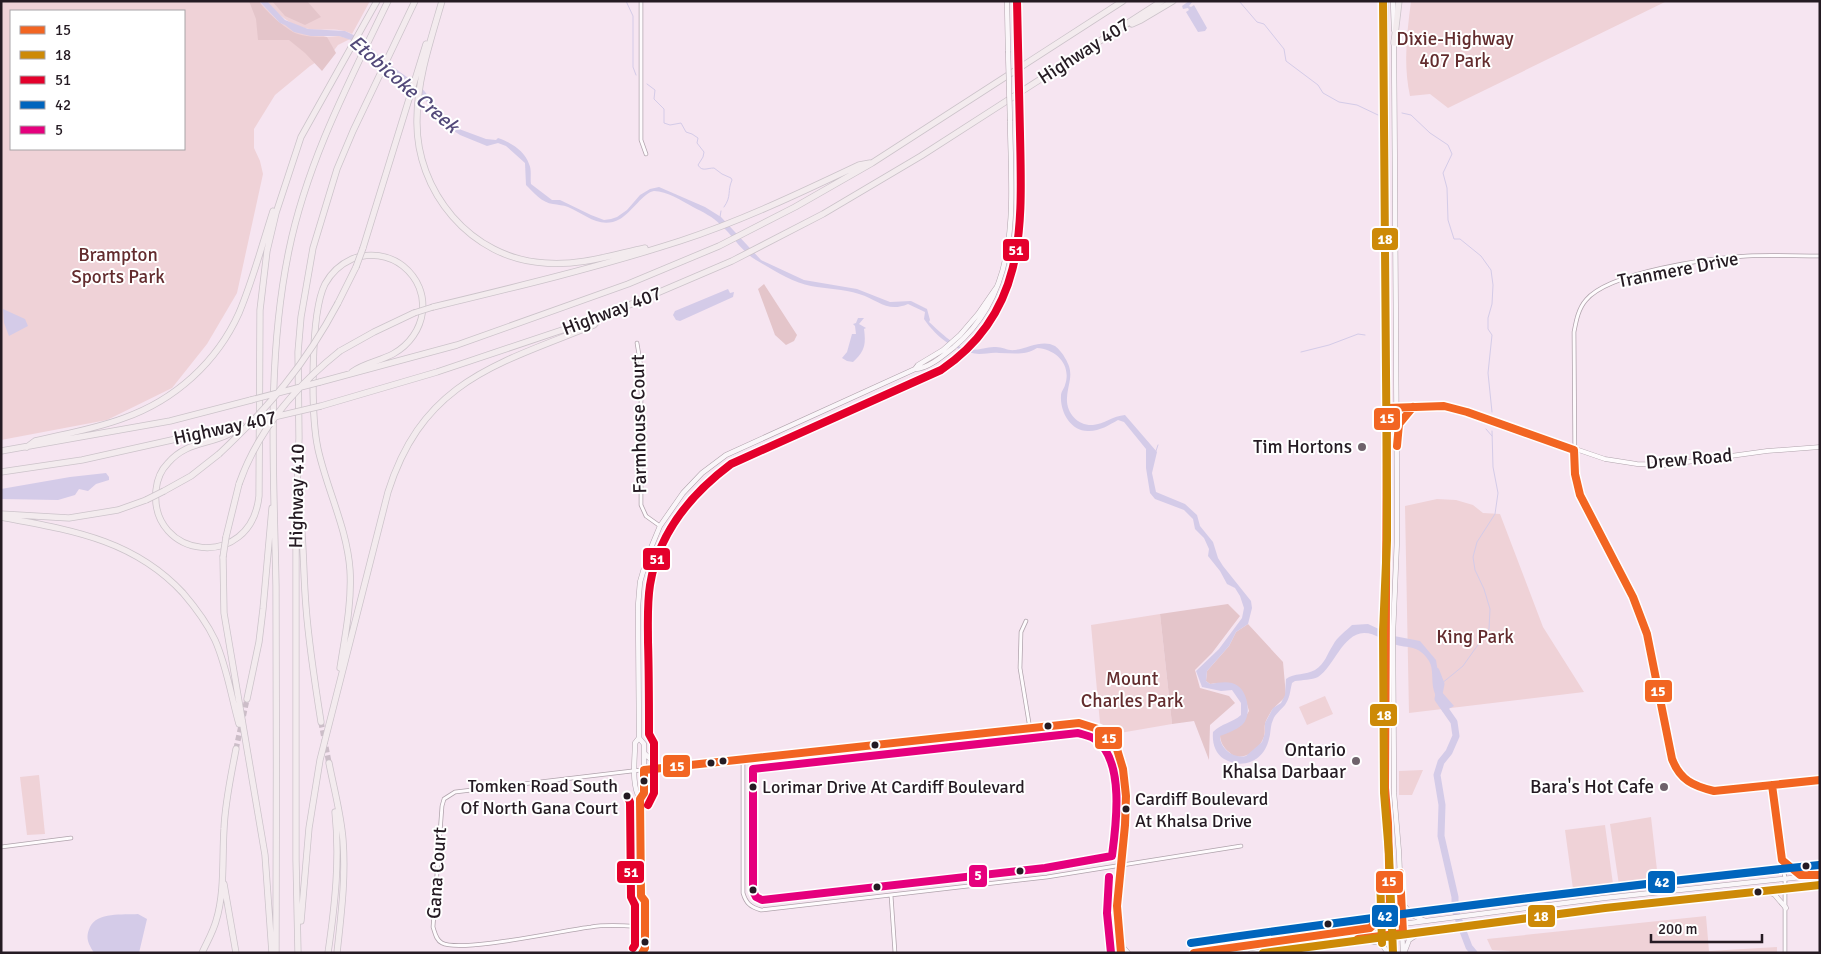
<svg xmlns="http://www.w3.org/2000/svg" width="1821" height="954" viewBox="0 0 1821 954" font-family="Signika,sans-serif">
  <rect width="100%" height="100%" fill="#f6e5f1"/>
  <path fill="#efd2d7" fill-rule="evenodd" d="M1,1H259L280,23L327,37L339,36L350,39L338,45L329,57L326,56L310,66L275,95L254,129V148L260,161L263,174L237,293L207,344L172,388L107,420L1,440ZM11,11H184V149H11Z
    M267,1H370L352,34C338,27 324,31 309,29C291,26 278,15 267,1Z
    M1411,1H1667L1448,108L1430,94L1410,96C1403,64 1407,33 1411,1Z
    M1437,499L1456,500L1473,505L1483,513L1500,514L1543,627L1584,692L1409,713L1405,506Z
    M1160,614L1172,724L1114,734L1100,723L1091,625Z
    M1325,696L1333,714L1307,725L1299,707Z
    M1423,770L1412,795H1399V771Z
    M39,775L45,834L27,835L20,777Z
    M1651,817L1658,879L1619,885L1610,824Z
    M1605,825L1613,884L1573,889L1565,830Z
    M1706,916L1709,951L1777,947V953H1511L1509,951L1492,950L1487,939Z"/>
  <path fill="#e4c5ca" d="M249,1H259C265,11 285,28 295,33C305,37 316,37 327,37L336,53L322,71L305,53L289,40H258L256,19Z
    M272,1H307L321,17L305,25L285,16Z
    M764,284L797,335L794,341L786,345L775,335L758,289Z
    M1228,604L1240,616L1212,653L1195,670L1200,688L1229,696L1235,703L1210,725L1209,760L1194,721L1172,724L1160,614Z
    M1248,624L1283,662L1286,696C1282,701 1276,705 1272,710C1270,713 1266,720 1265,724C1264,729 1266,733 1263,739C1258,751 1240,764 1229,752C1224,748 1220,742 1220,735L1240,726L1249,711C1242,684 1237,681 1210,684L1206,681L1207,671L1229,646L1236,632Z"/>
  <path fill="#d4cbe8" d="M259,1H267L285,20L308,29L345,31L362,39L383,60L421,87L450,123L459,129L486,139L496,140L498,138C510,142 525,151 529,164C532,170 530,178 531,184L552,200H560L591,215L604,220L611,219L617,217L627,210L640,195L650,189L659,187L705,207L721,217L761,260L804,280L857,289L890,302L911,301L927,309L930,320L929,322C938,330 954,346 966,349C976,352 987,346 996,347C1003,347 1008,351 1015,350C1028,348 1043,339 1055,346C1059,349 1063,354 1065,358C1075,374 1068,382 1067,398C1066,413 1078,426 1093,425C1104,424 1113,416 1125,415L1157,452L1152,473L1156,492L1185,504L1197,515L1200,526L1213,542L1218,558L1223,566L1251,601L1252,608L1248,624L1236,632L1229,646L1207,671L1206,681L1210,684C1219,683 1230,680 1238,686C1248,693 1252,716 1242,725C1236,730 1228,733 1220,736C1220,749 1234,759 1246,756L1262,742L1265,733V723L1273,708L1281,703L1285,695L1286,679C1294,673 1306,675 1315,670C1325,664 1327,654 1333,645C1337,637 1346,631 1352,625L1368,624L1394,636L1420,641L1436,660L1441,691L1454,706L1443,712C1440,705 1436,698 1434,691C1431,682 1434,669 1429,661C1418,644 1409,649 1393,644C1383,641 1376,633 1364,633C1342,634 1334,667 1318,677C1312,680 1302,680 1295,681L1292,683C1290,691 1290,698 1285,705C1281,710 1275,714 1273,720C1270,726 1271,733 1269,739C1264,761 1243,770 1224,759C1215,753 1212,743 1213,732C1222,723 1232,723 1241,715V703L1232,690L1221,691L1202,687L1196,671L1219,649L1242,618L1244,608L1240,596L1235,588L1227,584L1220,571L1208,556L1209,549L1204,538L1195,529L1193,519L1184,510L1155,499L1150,493L1146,468V449L1124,422L1118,420C1109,425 1100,431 1089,431C1071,432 1060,412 1061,396C1061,391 1064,389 1065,385C1072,365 1056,349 1037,348C1025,356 1012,353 999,353C992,352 986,354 979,354C956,352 937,338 924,319L925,312L908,304C887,313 879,300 859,294C843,289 827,289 811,286C793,283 771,269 756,260C742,252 733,236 721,225C713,217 703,212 693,207C682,201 667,191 654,191C644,192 631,213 620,219C600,230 585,214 568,207C563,205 558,205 553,204C542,203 533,192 526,185L525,163L506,146L498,143L487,146L460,135L445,125L419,92L399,80L354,41L339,36H311L294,32L285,25L280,23Z
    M1189,1H1193L1189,6L1191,7L1194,5L1207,28L1205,31L1198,32L1186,12L1189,10L1188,8L1183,9L1182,6Z
    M728,289L730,293L734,292L733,297L680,321L676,320L673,315L675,311Z
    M3,309L25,319L28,326L9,336L4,323Z
    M858,318H864L859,324L866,328L864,329C866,344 865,351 853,362L847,361L842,358L847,352L852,334H856L855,326L853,324L856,323Z
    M106,473L109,477V480L96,484L88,491L79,489L75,495L58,500L1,499V489L70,477Z
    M138,914L147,919L139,953H94C88,943 85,938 90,927C97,912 123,915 138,914Z"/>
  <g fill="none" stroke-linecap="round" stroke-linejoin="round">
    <path stroke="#d4cbe8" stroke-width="1" d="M626,1L633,16V67L636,75
      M1239,1L1257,22L1264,24L1284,49L1286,61L1318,85L1323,93L1339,102L1357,105L1378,115
      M647,84L655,90L654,99L664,109V123L670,125L681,123L686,132L692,134L698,138L697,143L704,152L703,157L698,165C702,172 707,168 714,168L722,174L731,178L732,180C727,191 732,196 724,207
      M1402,113L1411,115L1430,133L1448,145L1452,154L1443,173L1447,188L1448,220L1454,239H1460L1481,256L1491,270L1493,285L1492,304L1488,318V329L1492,335L1488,373L1492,412
      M720,217L721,211
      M1301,352L1329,345L1358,334L1365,335
      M1486,429L1492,436
      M1156,451L1158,445
      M1441,684L1463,666L1489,629L1490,609L1484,589L1475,570L1473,557L1477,542L1495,514L1498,493L1493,467L1492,431"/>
    <path stroke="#d4cbe8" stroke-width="7" d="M1436,671L1441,684L1438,699L1454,722L1456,736L1449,752L1441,762L1437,775L1442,805L1441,836L1455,897V910L1469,947L1474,953"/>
    <path stroke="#ccbdc8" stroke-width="5.5" stroke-dasharray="5.5 3" stroke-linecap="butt" d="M321,722L329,763
      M236,749L247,699"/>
    <defs>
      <path id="minor" d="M641,1V140L646,154
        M1820,256C1795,256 1771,255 1747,256C1710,258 1609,272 1586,300C1578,309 1576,322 1574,332L1575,474L1580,495L1641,615L1653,658L1669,750L1676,769L1685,780L1697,787L1714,791L1820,780
        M637,343L641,367V505L646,516L660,526
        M1026,621L1021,632L1020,668L1030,729
        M743,760V893C746,903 750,907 761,910L1047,877L1241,846
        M1772,785L1785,879V953
        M1,847L71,838
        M891,895L895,953
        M645,927C628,926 609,924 591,927C565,930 461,953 442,943C436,940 435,933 433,927L442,806L444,799L455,792L632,771L1084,724C1150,739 1120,853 1117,900C1116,912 1118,925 1119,938
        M1120,944L1121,953"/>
      <path id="tertiary" d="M1387,408L1427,406H1444L1467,412L1605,459L1637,464L1665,465L1767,451L1820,447"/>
      <path id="secondary" d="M1007,1L1008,51
        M1386,1L1388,457L1385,588V788L1388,823L1392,953
        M1393,1L1394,30
        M1394,40L1397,496V540L1393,632L1394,793L1399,853L1403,953
        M915,369L918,365L943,350L960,335L978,314L996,288
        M1398,427L1406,413L1413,407
        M639,738L635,743C635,760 631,785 640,799L641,896L645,901V948L642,953
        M644,753L660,768
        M640,799L644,793V744L639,738L638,606L640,582L648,555L660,526L683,493L702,473L726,455L915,369C928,369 944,355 954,347C1023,289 1011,202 1010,121
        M1782,860C1788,866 1795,874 1803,875
        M1764,891L1774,894L1786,908
        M1402,903L1412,915L1425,921
        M1372,927L1384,917L1389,907
        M1119,938L1122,946L1128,953
        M1359,939L1381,943L1388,953
        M641,953L637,948V901L641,896
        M1192,953L1302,937L1604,898L1820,875
        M1251,953L1393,934L1820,883
        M1404,953L1409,940L1421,932"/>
      <path id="motorway" d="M442,1C431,39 417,80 417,119C415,191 471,259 545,263C579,266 612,255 645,248
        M1132,24L1141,20L1173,1
        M1394,43L1399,1
        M363,248L426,44
        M338,303L356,267
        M433,307C516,287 599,267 680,241C741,221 800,193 859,165L870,163
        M340,351L374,332L414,313
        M320,382L457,345L628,284L719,246L795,207L872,163L1123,1
        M321,406L437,372L601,317L732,261L823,214L921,156L1162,1
        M241,425C238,428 234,432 229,434C207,445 186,442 168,463C161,470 157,480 156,490C149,559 251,572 259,496L260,310L267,251L276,213L301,137L377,1
        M27,447L35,441C64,434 95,429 124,418C175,400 217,362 239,313C253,280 262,245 273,211
        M1,451L170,421L251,400
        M1,472L82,460L239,425
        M164,491L191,476L219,454
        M299,503C304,537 303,572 306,607C309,646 315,684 321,722
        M1,514L69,518L118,510L146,500
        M1,517C70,530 133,539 183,593C195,607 207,623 215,640C227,667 231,696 239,724
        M226,537L239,484
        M223,557L224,613L265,855L272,953
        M340,668C345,636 352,603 350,570C347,528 327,490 318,449C311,416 310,314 325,284C331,273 341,264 352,259C369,252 389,255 403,266C434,291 427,335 393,354C380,361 364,363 352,372
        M247,699L259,642L263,609L272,508
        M329,763C334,789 341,814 343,840C346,878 341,915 337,953
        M224,884L236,953
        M301,921L309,828L320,760L388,492C423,381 497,364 594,325L600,318
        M202,953C207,942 213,932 216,921C225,892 222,859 224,829C225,802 231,776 236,749
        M276,953C276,831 277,708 276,586C274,474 266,361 289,250C307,162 349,82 388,1
        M298,953L296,860V516L299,438L298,352L301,317L313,248L337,169L353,131L415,1
        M328,953C335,905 340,859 335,812"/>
    </defs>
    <use href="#minor" stroke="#b0a3ac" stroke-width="4.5"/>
    <use href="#tertiary" stroke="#b0a3ac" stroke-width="5"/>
    <use href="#secondary" stroke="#b0a3ac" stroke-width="5.5"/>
    <use href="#motorway" stroke="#ccc3ca" stroke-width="7"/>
    <use href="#minor" stroke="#fefbfd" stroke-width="3"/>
    <use href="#tertiary" stroke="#fefbfd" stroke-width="4"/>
    <use href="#secondary" stroke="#faf6f9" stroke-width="4.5"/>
    <use href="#motorway" stroke="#f3ebee" stroke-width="5.5"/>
    <defs>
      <path id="secondary-bridge" d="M1008,51L1010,121"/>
      <path id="motorway-bridge" d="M356,267L363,248
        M414,313L433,307
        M251,400L320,382
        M253,422L321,406
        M219,454C270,406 305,365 338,303
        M239,484C258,429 295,387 340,351
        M146,500L164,491
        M223,557L226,537"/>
    </defs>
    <use href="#secondary-bridge" stroke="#b0a3ac" stroke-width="5.5" stroke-linecap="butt"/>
    <use href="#motorway-bridge" stroke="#ccc3ca" stroke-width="7" stroke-linecap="butt"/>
    <use href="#secondary-bridge" stroke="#faf6f9" stroke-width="4.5"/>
    <use href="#motorway-bridge" stroke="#f3ebee" stroke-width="5.5"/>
    <defs>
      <path id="bus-1" d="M1397,446L1399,424L1413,407
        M1772,785L1782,860L1800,875H1820
        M1358,939L1403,933L1400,873
        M642,953L645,948V901L641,896L640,799L644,793V770L1079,723L1101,730L1116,746L1123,769L1126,796L1125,825L1117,906L1121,953
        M1194,953L1370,928L1382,917L1390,903L1388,823L1385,788L1387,408L1444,406L1467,412L1574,450L1575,474L1580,495L1633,597L1647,634L1672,759C1680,780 1693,786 1714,791L1820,780"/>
      <path id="bus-2" d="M1383,1L1387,496V540L1383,632L1384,793L1389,854L1393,953
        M1380,874L1382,943
        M1263,953L1605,908L1820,885"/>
      <path id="bus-3" d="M627,796L630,802L631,897L635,905V945L633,948
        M648,805L654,793V743L649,734C649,704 649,673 648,642C648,623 647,604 650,585C658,534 691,494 731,464L941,370C1027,312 1022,226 1020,134C1019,90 1018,46 1017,1"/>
      <path id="bus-4" d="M1191,943C1400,913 1609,887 1819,865"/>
      <path id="bus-5" d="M1078,733C1084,735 1092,736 1096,740C1125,761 1116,826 1112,856L1045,868L762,900L756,897L753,891V769Z
        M1109,877L1107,913L1111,953"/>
    </defs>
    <use href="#bus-1" stroke="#fff" stroke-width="11"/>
    <use href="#bus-2" stroke="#fff" stroke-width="11"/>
    <use href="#bus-3" stroke="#fff" stroke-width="11"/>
    <use href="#bus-4" stroke="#fff" stroke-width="11"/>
    <use href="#bus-5" stroke="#fff" stroke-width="11"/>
    <use href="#bus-1" stroke="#f26522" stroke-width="8"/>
    <use href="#bus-2" stroke="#cd8a07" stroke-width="8"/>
    <use href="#bus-3" stroke="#e4002b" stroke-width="8"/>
    <use href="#bus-4" stroke="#0065bd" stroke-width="8"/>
    <use href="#bus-5" stroke="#e5007d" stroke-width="8"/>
  </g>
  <g fill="#6e626b" stroke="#fff" stroke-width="2">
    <circle cx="1362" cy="447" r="5"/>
    <circle cx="1356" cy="761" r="5"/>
    <circle cx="1664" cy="787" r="5"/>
  </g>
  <g fill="#251b23" stroke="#fff" stroke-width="2">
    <circle cx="1048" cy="726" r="4.5"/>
    <circle cx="875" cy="745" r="4.5"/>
    <circle cx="723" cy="761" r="4.5"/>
    <circle cx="711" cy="763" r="4.5"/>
    <circle cx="644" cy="781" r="4.5"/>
    <circle cx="753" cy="787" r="4.5"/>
    <circle cx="627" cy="796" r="4.5"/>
    <circle cx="1126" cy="809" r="4.5"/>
    <circle cx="1806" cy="866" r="4.5"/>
    <circle cx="1020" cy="871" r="4.5"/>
    <circle cx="877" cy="887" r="4.5"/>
    <circle cx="753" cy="890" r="4.5"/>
    <circle cx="1758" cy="892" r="4.5"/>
    <circle cx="1328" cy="924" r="4.5"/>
    <circle cx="645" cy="942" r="4.5"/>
  </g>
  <g text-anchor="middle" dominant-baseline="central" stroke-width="4" stroke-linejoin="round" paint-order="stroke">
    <g font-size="18" fill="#251b23" stroke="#fff" text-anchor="start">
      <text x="618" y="786" text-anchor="end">Tomken Road South<tspan x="618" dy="22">Of North Gana Court</tspan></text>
      <text x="762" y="787">Lorimar Drive At Cardiff Boulevard</text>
      <text x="1135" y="799">Cardiff Boulevard<tspan x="1135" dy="22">At Khalsa Drive</tspan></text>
    </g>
    <g font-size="19" fill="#632c2e" stroke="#fff">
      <text x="1455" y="39">Dixie-Highway<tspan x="1455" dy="22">407 Park</tspan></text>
      <text x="118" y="255">Brampton<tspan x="118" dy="22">Sports Park</tspan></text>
      <text x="1475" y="637">King Park</text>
      <text x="1132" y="679">Mount<tspan x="1132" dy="22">Charles Park</tspan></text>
    </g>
    <g font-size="19" fill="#251b23" stroke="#fff">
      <text transform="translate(1084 51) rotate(-33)">Highway 407</text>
      <text transform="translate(1678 270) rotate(-11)">Tranmere Drive</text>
      <text transform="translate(612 311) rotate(-21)">Highway 407</text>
      <text transform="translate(639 424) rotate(-91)">Farmhouse Court</text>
      <text transform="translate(225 428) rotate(-12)">Highway 407</text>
      <text transform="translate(1689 459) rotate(-5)">Drew Road</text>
      <text transform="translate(297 496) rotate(-89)">Highway 410</text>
      <text transform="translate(437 873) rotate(-86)">Gana Court</text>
    </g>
    <g font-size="19" fill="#251b23" stroke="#fff" text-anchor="end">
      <text x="1352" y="447">Tim Hortons</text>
      <text x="1346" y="750">Ontario<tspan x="1346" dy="22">Khalsa Darbaar</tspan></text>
      <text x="1654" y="787">Bara's Hot Cafe</text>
    </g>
    <g font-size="20" font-style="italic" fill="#534a7a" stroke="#fff">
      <text transform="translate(404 84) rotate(41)">Etobicoke Creek</text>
    </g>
  </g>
  <g stroke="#fff" stroke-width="2">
    <rect x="1371" y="227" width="28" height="24" rx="5" fill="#cd8a07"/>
    <rect x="1002" y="238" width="28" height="24" rx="5" fill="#e4002b"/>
    <rect x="1373" y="407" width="28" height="24" rx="5" fill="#f26522"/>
    <rect x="642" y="547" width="29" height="24" rx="5" fill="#e4002b"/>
    <rect x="1644" y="679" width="29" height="24" rx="5" fill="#f26522"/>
    <rect x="1369" y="703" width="29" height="24" rx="5" fill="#cd8a07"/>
    <rect x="1094" y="726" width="29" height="24" rx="5" fill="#f26522"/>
    <rect x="662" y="754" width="29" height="24" rx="5" fill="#f26522"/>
    <rect x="616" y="860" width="29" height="24" rx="5" fill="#e4002b"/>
    <rect x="968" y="864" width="20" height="24" rx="5" fill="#e5007d"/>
    <rect x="1375" y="870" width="29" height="24" rx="5" fill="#f26522"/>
    <rect x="1647" y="870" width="29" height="24" rx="5" fill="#0065bd"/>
    <rect x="1371" y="904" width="28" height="24" rx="5" fill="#0065bd"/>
    <rect x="1527" y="904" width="29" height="24" rx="5" fill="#cd8a07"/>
  </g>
  <g font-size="14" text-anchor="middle" font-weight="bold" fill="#fff">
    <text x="1385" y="244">18</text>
    <text x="1016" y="255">51</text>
    <text x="1387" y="423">15</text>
    <text x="657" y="564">51</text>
    <text x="1658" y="696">15</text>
    <text x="1384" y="720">18</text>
    <text x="1109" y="743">15</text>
    <text x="677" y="771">15</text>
    <text x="631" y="877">51</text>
    <text x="978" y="880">5</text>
    <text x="1389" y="886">15</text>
    <text x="1662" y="887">42</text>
    <text x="1385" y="921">42</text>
    <text x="1541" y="921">18</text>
  </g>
  <rect width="1821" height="954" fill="none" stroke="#251b23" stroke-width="5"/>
  <rect x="10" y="10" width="175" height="140" fill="#ffffff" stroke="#a8a4a7"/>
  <rect x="20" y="26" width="25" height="8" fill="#f26522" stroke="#a8a4a7"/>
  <text x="55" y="35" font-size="15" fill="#251b23">15</text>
  <rect x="20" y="51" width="25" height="8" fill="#cd8a07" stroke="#a8a4a7"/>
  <text x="55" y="60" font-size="15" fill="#251b23">18</text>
  <rect x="20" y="76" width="25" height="8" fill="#e4002b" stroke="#a8a4a7"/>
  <text x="55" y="85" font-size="15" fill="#251b23">51</text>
  <rect x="20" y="101" width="25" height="8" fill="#0065bd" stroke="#a8a4a7"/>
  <text x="55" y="110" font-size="15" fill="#251b23">42</text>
  <rect x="20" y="126" width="25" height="8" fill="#e5007d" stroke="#a8a4a7"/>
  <text x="55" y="135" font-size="15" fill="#251b23">5</text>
  <path d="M1651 934v8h111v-8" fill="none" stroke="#251b23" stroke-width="2.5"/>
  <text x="1658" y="934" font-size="15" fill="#251b23" stroke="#ffffff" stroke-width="4" paint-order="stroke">200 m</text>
</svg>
